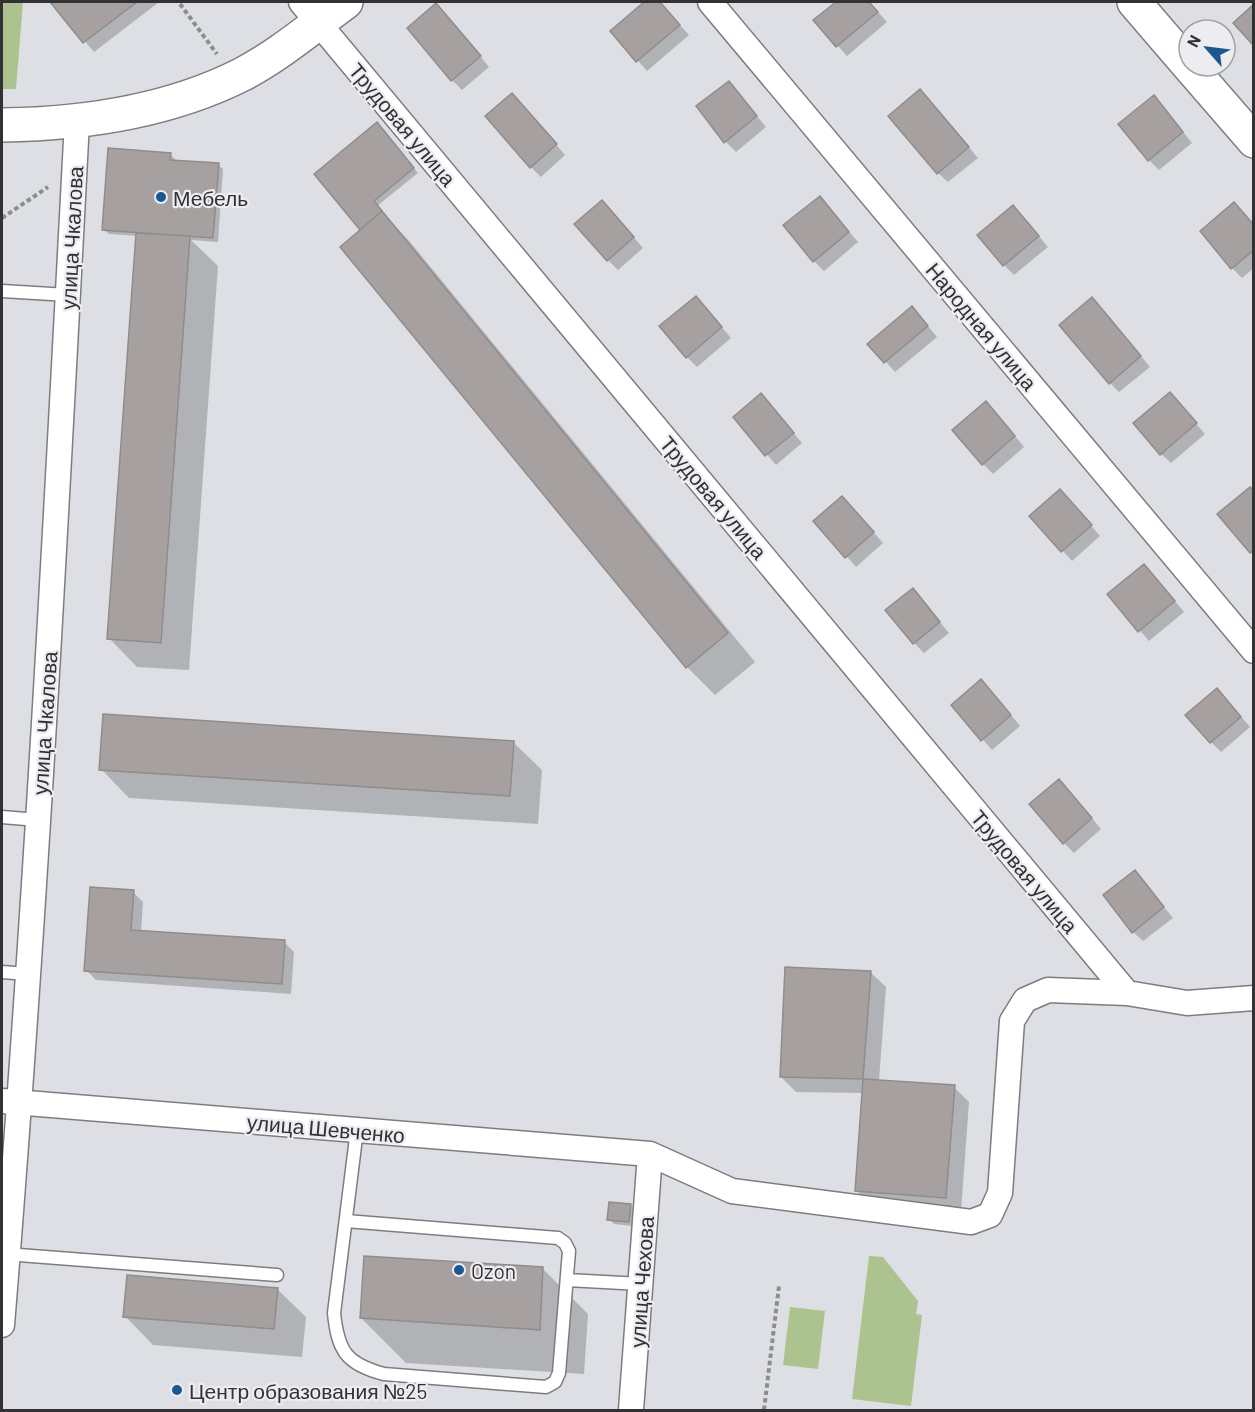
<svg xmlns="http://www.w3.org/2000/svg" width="1255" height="1412" viewBox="0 0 1255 1412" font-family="Barlow,sans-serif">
  <rect width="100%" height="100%" fill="#dedfe4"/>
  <path fill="#acc390" d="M2,2H23L16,89H2Z
    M869,1256L883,1257L918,1301L916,1314L922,1315L911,1406L852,1399Z
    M790,1307L825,1311L818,1369L783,1365Z"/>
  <path fill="#0003" d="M52,2H159L94,52Z
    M647,2H659L689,35L647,71L612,31Z
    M838,2H869L887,22L847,56L815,20Z
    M446,15L489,67L462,90L452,80Z
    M729,83L766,127L736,152L726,142Z
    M930,101L978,158L948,182L938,173Z
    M522,105L565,155L541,177L531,167Z
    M1163,107L1192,143L1159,170L1149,160Z
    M381,129L418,173L377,206L410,242L755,662L715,695L687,667L362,230Z
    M170,154L175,159L174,162L218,165L223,169L218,242L191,240L218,266L189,670L137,667L109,638L137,236L109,234L104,230Z
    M829,208L858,242L824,271L814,261Z
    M611,211L643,248L618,270L608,260Z
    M1023,217L1048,247L1014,275L1004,265Z
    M1254,225V268L1242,278L1232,268Z
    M706,308L731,338L697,367L687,357Z
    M1102,309L1150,367L1119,392L1110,383Z
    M921,318L937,337L895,372L870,344Z
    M761,395L802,443L776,465L735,417Z
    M1179,404L1205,434L1171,463L1161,454Z
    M996,413L1024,447L993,474L983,464Z
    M1070,501L1100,536L1072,561L1032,517Z
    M852,508L883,543L856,567L816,522Z
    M1154,576L1184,612L1149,641L1109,595Z
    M913,590L949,633L924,653L914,643Z
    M991,691L1020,726L992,750L953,705Z
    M1227,700L1250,727L1221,752L1211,742Z
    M513,742L542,770L538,824L129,798L101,769Z
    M1069,791L1101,829L1074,853L1064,843Z
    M1135,872L1173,918L1143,941L1133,932Z
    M133,892L143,902L141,932L284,942L294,952L291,994L96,980L86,970Z
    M870,972L886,987L879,1081L954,1087L969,1102L961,1212L872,1206L857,1191L864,1093L796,1092L781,1077Z
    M630,1205L635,1210L633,1226L614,1224L609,1219Z
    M543,1269L588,1314L584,1374L406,1363L361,1318Z
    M277,1289L306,1317L302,1357L153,1345L125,1316Z"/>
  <path fill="#a6a1a0" stroke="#908c8a" stroke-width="1.5" d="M50,2H137L83,43Z
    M644,2H660L680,25L636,62L610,31Z
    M836,2H869L878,12L836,47L813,20Z
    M436,3L481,56L451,81L407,28Z
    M1254,4V46L1233,23Z
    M729,81L757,116L724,143L696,106Z
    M920,89L969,147L937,174L888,116Z
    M512,93L557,144L530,168L485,116Z
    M1154,95L1183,132L1148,161L1118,124Z
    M377,122L414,168L374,201L382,211L360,230L314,174Z
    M108,148L171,153L170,160L219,163L213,238L102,230Z
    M820,196L849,232L813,262L783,225Z
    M602,200L634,237L607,261L574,224Z
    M1234,202L1254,225V250L1231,269L1200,231Z
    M1013,205L1039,236L1003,266L977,235Z
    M382,211L728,633L686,668L340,247Z
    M136,233L190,236L161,643L107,639Z
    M696,296L722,327L686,358L659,326Z
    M1092,297L1141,356L1109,384L1059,325Z
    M912,306L928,326L884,363L867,344Z
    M1170,392L1197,423L1160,455L1133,423Z
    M761,393L794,433L765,456L733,417Z
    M986,401L1015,436L982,465L952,430Z
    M1250,487L1254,491V550L1250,553L1217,514Z
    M1060,489L1092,525L1061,552L1029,516Z
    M842,496L874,532L845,558L813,521Z
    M1144,564L1175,601L1138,632L1107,594Z
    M913,588L940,622L913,644L885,610Z
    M981,679L1011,715L981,741L951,705Z
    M1217,688L1241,717L1210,743L1185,715Z
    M103,714L514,741L510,796L99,770Z
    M1059,779L1092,818L1063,844L1029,804Z
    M1135,870L1164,907L1132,933L1103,895Z
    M90,887L134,890L131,930L285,940L282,984L84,971Z
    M785,967L871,971L863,1079L780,1077Z
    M863,1079L955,1085L946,1198L855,1191Z
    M609,1202L631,1204L629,1222L607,1220Z
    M364,1256L543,1267L540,1330L360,1318Z
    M127,1275L278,1288L274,1329L123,1317Z"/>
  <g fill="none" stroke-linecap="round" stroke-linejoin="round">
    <defs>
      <path id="lane" d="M2,291L68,295
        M2,817L38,820
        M2,972L28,974
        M346,1221L558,1238L565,1243L569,1251L559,1373L555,1382L546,1387L384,1374C346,1364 338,1351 334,1313L357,1130
        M6,1254L277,1275
        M567,1280L641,1284"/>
      <path id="street" d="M301,2L1127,993
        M710,2L1254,651
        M2,1101L650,1154L732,1191L971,1222L990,1215L1000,1193L1012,1021L1025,1000L1048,990L1127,993L1187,1003L1254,998
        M2,1325C35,924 56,523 77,121
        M631,1410L650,1154"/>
      <path id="secondary" d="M1134,2L1189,66
        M1189,66L1254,141
        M2,125C83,124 167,112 241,75C278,56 312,27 346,2"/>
    </defs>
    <use href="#lane" stroke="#7c7d81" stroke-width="15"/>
    <use href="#street" stroke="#7c7d81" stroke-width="27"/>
    <use href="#secondary" stroke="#7c7d81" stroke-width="36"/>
    <path stroke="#8c8d90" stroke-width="4" stroke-dasharray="4.5 3" stroke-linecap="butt" d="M180,4L217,54
      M2,218L48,187
      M764,1410L779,1286"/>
    <use href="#lane" stroke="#fff" stroke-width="12"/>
    <use href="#street" stroke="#fff" stroke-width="24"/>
    <use href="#secondary" stroke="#fff" stroke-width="33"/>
  </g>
  <g fill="#1c588f" stroke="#ececf1" stroke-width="2">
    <circle cx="161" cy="197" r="6"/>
    <circle cx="459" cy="1270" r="6"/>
    <circle cx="177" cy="1390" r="6"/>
  </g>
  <g text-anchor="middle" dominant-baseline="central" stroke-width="4.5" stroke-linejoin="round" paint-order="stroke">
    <g font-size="21" fill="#323234" stroke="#ececf1">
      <text transform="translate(403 124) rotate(50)">Трудовая улица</text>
      <text transform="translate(71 238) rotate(-87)">улица Чкалова</text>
      <text transform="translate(982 326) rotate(50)">Народная улица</text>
      <text transform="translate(714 497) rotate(50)">Трудовая улица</text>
      <text transform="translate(44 723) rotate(-86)">улица Чкалова</text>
      <text transform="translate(1025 871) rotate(50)">Трудовая улица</text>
      <text transform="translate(326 1128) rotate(5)">улица Шевченко</text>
      <text transform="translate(641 1282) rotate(-86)">улица Чехова</text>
    </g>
    <g font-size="21" fill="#323234" stroke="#ececf1" text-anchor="start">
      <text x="173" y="197">Мебель</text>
      <text x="471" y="1270">Ozon</text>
      <text x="189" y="1390">Центр образования №25</text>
    </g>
  </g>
  <rect width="1255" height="1412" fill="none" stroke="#323234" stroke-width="6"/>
  <g transform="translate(1207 48) rotate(298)"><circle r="28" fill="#ececf1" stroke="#a2a2a5" stroke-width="1.5"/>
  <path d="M0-4.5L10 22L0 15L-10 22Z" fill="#1c588f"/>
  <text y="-9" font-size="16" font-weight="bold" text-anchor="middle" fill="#323234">N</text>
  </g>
</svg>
